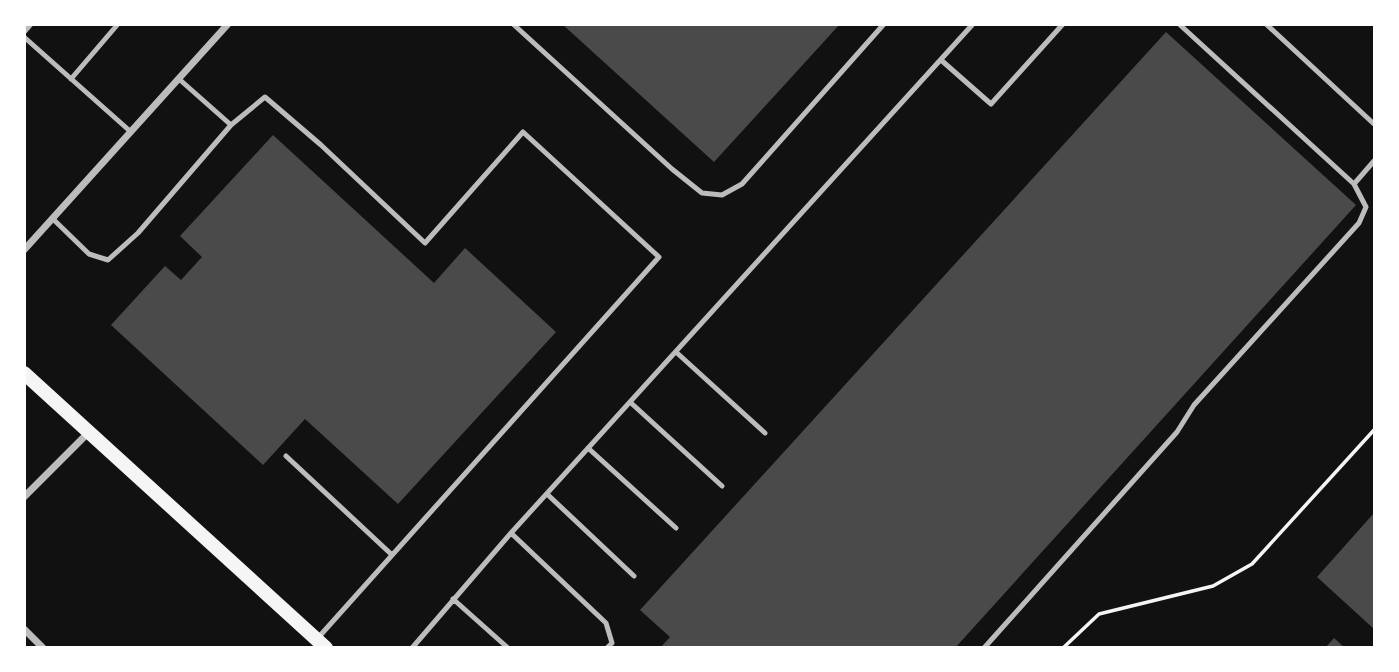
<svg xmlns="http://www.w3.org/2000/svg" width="1399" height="672" viewBox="0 0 1399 672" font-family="'Public Sans',sans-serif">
  <rect width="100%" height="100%" fill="#111"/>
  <path fill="#4a4a4a" d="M562,24H840L714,162Z
    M1166,32L1356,205L955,648H660L670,637L640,610Z
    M273,135L434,283L465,248L556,332L398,504L305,419L263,465L111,325L165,266L181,280L202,257L180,236Z
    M1374,513V629L1317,577Z
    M1334,638L1345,648H1325Z"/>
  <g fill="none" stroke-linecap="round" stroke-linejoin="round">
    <path stroke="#f5f5f5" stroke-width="3.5" d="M1063,648L1099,614L1213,586L1252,564L1374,430"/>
    <path stroke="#bcbcbc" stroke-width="5" d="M513,24L672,169L702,193L722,195L742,184L884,24
      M1179,24L1354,184L1374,161
      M1266,24L1374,124
      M24,32L31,24
      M24,37L131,132
      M941,60L991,104L1063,24
      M71,79L118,24
      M231,125L265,97L321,145L425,243L523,132L659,257L317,639
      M53,219L89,254L108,260L138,233L231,125L179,79
      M676,352L765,433
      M630,402L722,486
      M588,448L676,528
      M286,456L391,554
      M547,494L634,576
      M511,533L606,623L612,643L607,648
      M453,599L508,648
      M412,648L511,533L973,24
      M984,648L1177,432L1194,405L1359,223L1366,207L1354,184"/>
    <path stroke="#bcbcbc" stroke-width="7" d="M24,250L228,24
      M24,497L90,431
      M24,629L43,648"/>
    <path stroke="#f5f5f5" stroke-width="14" d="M24,373L326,648"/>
  </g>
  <rect width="1399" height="672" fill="none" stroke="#ffffff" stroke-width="52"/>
</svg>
